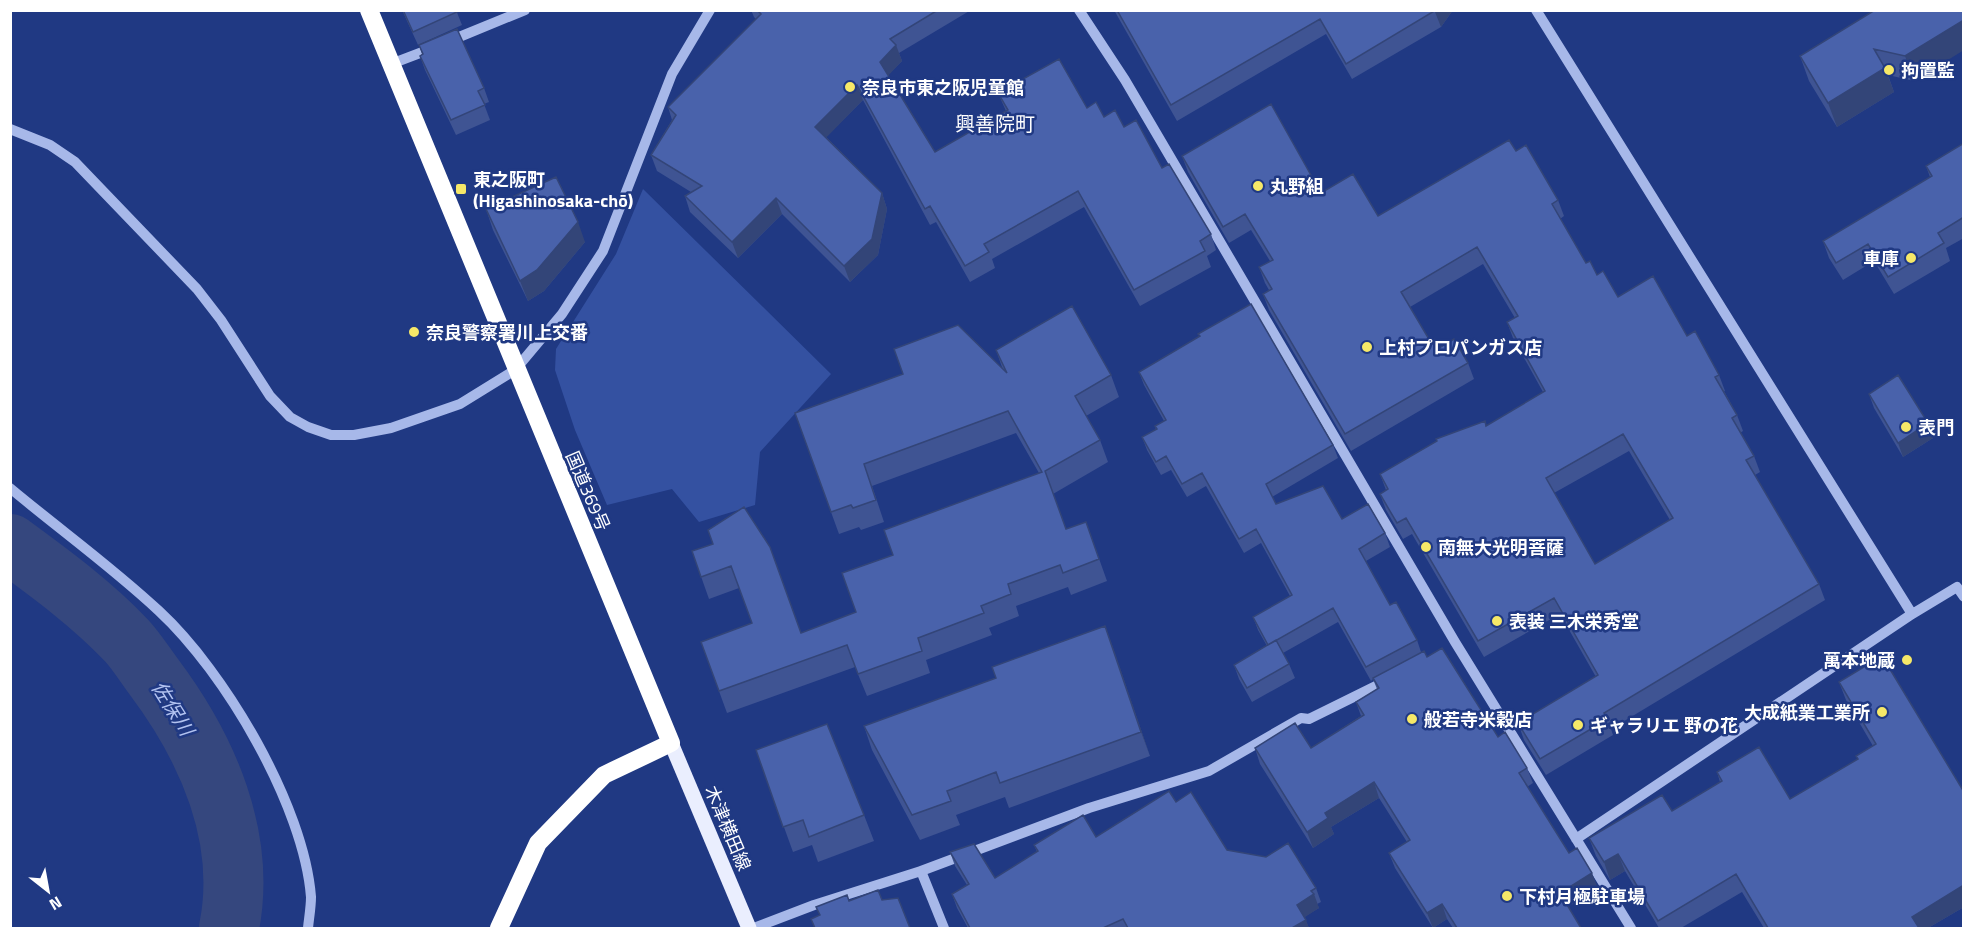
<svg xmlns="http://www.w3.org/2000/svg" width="1974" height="939" viewBox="0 0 1974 939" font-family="'Titillium Web','Noto Sans JP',sans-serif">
  <rect width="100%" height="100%" fill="#203983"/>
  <path fill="#3451a1" d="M643,189L831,374L760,452L755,505L699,522L672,489L607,505L575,430L555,370L556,349L616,254Z"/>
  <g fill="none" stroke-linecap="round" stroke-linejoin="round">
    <path stroke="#35477e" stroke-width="60" d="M10,544C51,574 92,604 127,641C137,652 145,665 154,677C208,749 247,838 229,928"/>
    <path stroke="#a7b8e9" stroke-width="10" d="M1079,10L1125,80L1455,642L1631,928
      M1536,10L1912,614L1909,616
      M447,42L525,10
      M391,64L433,48
      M10,129L50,145L75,162L197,289L221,320L270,396L290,417L308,427L331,435H354L391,428L460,404L515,370L541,339L562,314L603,251L672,74L710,10
      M10,488C59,529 112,567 159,611C225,672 304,806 311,897C311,907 309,918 308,928
      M1576,839L1909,616L1957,587L1964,597
      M921,871L944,928
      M754,928L814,905L921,871L1089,808L1209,771L1301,718L1309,719L1388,680"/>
    <path stroke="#eaeefe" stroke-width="15" d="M671,743L749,928"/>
    <path stroke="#fff" stroke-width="18" d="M369,10L671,743L604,775L538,843L499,928"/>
  </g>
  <path fill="#3f5493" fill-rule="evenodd" d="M402,10H456L462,25L418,45Z
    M751,10H971L899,53L902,61L888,75L935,152L1006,111L998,93L1087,108L1124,127L1162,168L1211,234L1216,250L1207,256L1211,267L1140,306L1084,207L992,259L995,268L970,282L936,222L930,225L863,100L826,137L882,193L887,209L878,255L850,282L782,214L738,258L690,212L685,196L691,192L657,171L651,155L672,120L668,107L756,19L754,17Z
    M1114,10H1453L1441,27L1352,79L1326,34L1177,121Z
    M1964,10L1914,81L1888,75L1894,92L1837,127L1809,81L1800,56Z
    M419,45L484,88L489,102L484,104L490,120L456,135L425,70L420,56L422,54Z
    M1964,143V238L1946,248L1950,261L1894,294L1874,261L1843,280L1829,258L1823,241L1930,177L1926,166Z
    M1516,151L1558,200L1564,216L1560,219L1586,263L1618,297L1687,336L1719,375L1725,391H1724L1737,415L1743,431L1740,433L1754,456L1760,472L1755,475L1819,584L1825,600L1611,729L1613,735L1546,775L1524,740L1518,723L1596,677L1560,614L1484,657L1412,534L1403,539L1386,510L1380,494L1386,490L1380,474L1486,426L1543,392L1513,338L1507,322L1515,318L1483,264L1410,307L1430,341L1439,348L1468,363L1474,379L1351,451L1269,310L1263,294L1269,290L1265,283L1259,267L1270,261L1251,230L1229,243L1188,172L1182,156L1321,193L1378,216ZM1629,451L1670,520L1595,564L1554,493Z
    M486,209L585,242L544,291L528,301L493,230Z
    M1198,334L1333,445L1338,458L1272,497L1276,504L1342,519L1385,533L1390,547L1366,561L1390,605L1417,640L1421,652L1427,657L1498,737L1527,768L1533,783L1527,787L1569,853L1598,888L1568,907L1581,928H1453L1447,919L1433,928L1395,868L1389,853L1407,842L1379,798L1331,827L1334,834L1313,848L1260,764L1255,748H1311L1361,716L1356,702L1377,689L1373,679L1371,681L1338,622L1283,653L1289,664L1295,678L1252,702L1239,679L1234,665L1267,646L1258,630L1253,617L1290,596L1261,543L1244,553L1206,486L1187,497L1171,470L1161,475L1147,450L1142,437L1156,430L1155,426L1164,421L1144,385L1139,372L1200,337Z
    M996,350L1111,375L1119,397L1086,416L1100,440L1108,462L1053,494L1066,529L1086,522L1107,581L1071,595L1068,587L1016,606L1019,616L989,628L992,635L926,660L930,673L867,696L855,667L727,713L701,642L752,623L739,588L709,599L692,551L713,544L801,633L856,612L893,555L1039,473L1016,433L872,486L884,522L861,530L859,527L839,534L795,413L1003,370Z
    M1869,394L1928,423L1933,438L1903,457L1874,408Z
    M1105,626L1150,756L1009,808L1005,797L956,815L960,825L920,840L872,750L864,726L996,678Z
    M1839,682L1964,792V907L1928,928H1764L1742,892L1681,928H1659L1625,871L1610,880L1596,856L1589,838L1672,811L1720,782L1717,772L1790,799L1858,759L1856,756L1873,746L1846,700Z
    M756,750L864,815L874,841L818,862L812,845L793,852Z
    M1176,802L1227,850L1316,888L1321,902L1317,904L1319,908L1304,917L1309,928H968L957,908L952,894L967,885L955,866L950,852L995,878L1037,852L1034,845L1096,837Z"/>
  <path fill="#334578" d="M1436,10H1453L1441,27L1435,12Z
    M1964,20V50L1914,81L1905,56Z
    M896,45L902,61L886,78L880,62Z
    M1885,68L1894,92L1837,127L1828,103Z
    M857,85L863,100L821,143L815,127Z
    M882,193L887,209L878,255L850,282L844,266Z
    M776,198L782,214L738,258L732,242Z
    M578,222L585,242L544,291L528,301L520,281Z
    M1928,423L1933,438L1903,457L1898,443Z
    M1105,626L1114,650L1150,756L1141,732Z
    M1374,782L1379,798L1331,827L1334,834L1313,848L1307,832L1325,813Z
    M1618,854L1625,871L1610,880L1604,862Z
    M1592,873L1598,888L1565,908L1560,893Z
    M1964,885V907L1928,928H1916L1912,917Z
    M1314,894L1319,908L1302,919L1297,905Z
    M1442,904L1447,919L1433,928L1427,913Z
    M1306,920L1309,928H1292Z"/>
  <path fill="#4962ab" stroke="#334578" stroke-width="1.5" fill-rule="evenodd" d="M403,10H456L457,12L413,32Z
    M757,10H938L890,39L896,45L880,62L935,152L1008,110L998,93L1059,59L1087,108L1096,102L1104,117L1115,110L1124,127L1136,120L1162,168L1169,164L1211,234L1200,241L1205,251L1134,290L1078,191L984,244L989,252L965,266L930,206L925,209L857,85L815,127L882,193L872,239L844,266L776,198L732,242L685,196L702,186L651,155L676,115L668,107L761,14Z
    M1117,10H1436L1346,64L1320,19L1171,105Z
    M1875,10H1964V20L1905,56L1874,49L1885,68L1828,103L1800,56Z
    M457,29L484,88L478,91L485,105L451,120L420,56L423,54L419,45Z
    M1271,104L1321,193L1353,174L1378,216L1509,140L1516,151L1526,145L1558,200L1552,204L1586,263L1590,261L1597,275L1603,271L1618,297L1653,276L1687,336L1695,331L1719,375L1715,377L1737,415L1732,418L1754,456L1746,460L1819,584L1604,713L1608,719L1540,759L1518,723L1598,675L1554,598L1478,641L1406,518L1397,523L1380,494L1388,489L1380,474L1437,441L1436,439L1485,421L1486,426L1545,391L1507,322L1518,316L1477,247L1401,292L1430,341L1434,339L1439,348L1454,339L1468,363L1345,434L1263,294L1272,289L1259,267L1273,260L1245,214L1223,227L1182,156ZM1623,434L1673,518L1595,564L1546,478Z
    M1964,143V217L1938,233L1944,243L1888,277L1868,244L1836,263L1823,241L1932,176L1926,166Z
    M556,177L578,222L537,270L520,281L486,209Z
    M1251,304L1333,445L1266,484L1276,504L1323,486L1342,519L1368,504L1385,533L1359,549L1390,605L1396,602L1417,640L1366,667L1333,608L1268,645L1253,617L1292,595L1256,529L1239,539L1202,473L1182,484L1166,456L1156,462L1142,437L1157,429L1155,426L1166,420L1139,372L1200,336L1198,334Z
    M1072,306L1111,375L1075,396L1100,440L1045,471L1066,529L1086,522L1099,559L1063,573L1060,565L1008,584L1011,594L981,606L984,613L918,638L922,651L858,674L847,645L719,691L701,642L752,623L731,566L701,577L692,551L713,544L708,530L744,507L770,547L801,633L856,612L842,573L893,555L884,530L1042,472L1008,411L864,464L876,500L853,508L851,505L831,512L795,413L903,374L894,349L958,325L1007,373L996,350Z
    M1898,375L1928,423L1898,443L1869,394Z
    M1105,626L1141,732L1000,783L996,772L947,791L951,801L912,815L864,726L996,678L992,667Z
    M1276,640L1289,664L1247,688L1234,665Z
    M1442,648L1498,737L1505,732L1527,768L1519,773L1569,853L1577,848L1592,873L1560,893L1581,928H1457L1442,904L1427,913L1389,853L1410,840L1374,782L1325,813L1328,818L1307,832L1255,748L1295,723L1311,748L1364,715L1356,702L1379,688L1373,678L1424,651L1427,657Z
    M1882,656L1964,792V885L1912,917L1919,928H1768L1736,874L1658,921L1618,854L1604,862L1589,838L1662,795L1672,811L1722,781L1717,772L1759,747L1790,799L1858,759L1856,756L1876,744L1839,682Z
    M827,724L864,815L809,837L803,820L783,827L756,750Z
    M1169,791L1176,802L1191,792L1227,850L1266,857L1288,843L1316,888L1311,891L1314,894L1297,905L1306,920L1292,928H1128L1123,919L1103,928H970L952,894L969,884L950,852L974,844L995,878L1038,851L1034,845L1083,815L1096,837Z
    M878,890L882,900L898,898L910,928H815L811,919L820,915L816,907L847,895L849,901Z"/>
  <g fill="#f6e868" stroke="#203983" stroke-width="2">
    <circle cx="1889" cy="70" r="6"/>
    <circle cx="850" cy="87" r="6"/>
    <circle cx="1258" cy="186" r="6"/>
    <rect x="455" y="183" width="12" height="12" rx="3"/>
    <circle cx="1911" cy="258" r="6"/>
    <circle cx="414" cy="332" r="6"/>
    <circle cx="1367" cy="347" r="6"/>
    <circle cx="1906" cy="427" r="6"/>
    <circle cx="1426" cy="547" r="6"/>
    <circle cx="1497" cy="621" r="6"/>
    <circle cx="1907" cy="660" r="6"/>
    <circle cx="1882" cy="712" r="6"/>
    <circle cx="1412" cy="719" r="6"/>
    <circle cx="1578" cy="725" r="6"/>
    <circle cx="1507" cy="896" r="6"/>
  </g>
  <g text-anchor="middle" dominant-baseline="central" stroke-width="5" stroke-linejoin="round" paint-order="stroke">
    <g font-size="18" font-weight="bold" fill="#fff" stroke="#203983" text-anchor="start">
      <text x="1901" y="70">拘置監</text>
      <text x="862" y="87">奈良市東之阪児童館</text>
      <text x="473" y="179">東之阪町<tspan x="473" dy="21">(Higashinosaka-chō)</tspan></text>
      <text x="1270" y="186">丸野組</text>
      <text x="1899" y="258" text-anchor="end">車庫</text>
      <text x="426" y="332">奈良警察署川上交番</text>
      <text x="1379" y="347">上村プロパンガス店</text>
      <text x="1918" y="427">表門</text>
      <text x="1438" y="547">南無大光明菩薩</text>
      <text x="1509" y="621">表装 三木栄秀堂</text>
      <text x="1895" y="660" text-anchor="end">萬本地蔵</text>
      <text x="1870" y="712" text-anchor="end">大成紙業工業所</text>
      <text x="1424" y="719">般若寺米穀店</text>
      <text x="1590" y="725">ギャラリエ 野の花</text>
      <text x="1519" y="896">下村月極駐車場</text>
    </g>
    <g font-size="18" fill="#fff" stroke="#203983">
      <text transform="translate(588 491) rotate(67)">国道369号</text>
      <text transform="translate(728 828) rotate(67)">木津横田線</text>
    </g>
    <g font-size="20" fill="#fff" stroke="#203983">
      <text x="995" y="123">興善院町</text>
    </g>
    <g font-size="20" font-style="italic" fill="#b3c3f0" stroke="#203983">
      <text transform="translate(173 708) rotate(58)">佐保川</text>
    </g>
  </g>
  <rect width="1974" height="939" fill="none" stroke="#ffffff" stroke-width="24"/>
  <g transform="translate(48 891) rotate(149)" stroke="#203983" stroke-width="4.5" paint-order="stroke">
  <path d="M0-4.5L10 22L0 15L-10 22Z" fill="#ffffff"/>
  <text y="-9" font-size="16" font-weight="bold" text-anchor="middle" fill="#ffffff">N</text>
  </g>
</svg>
